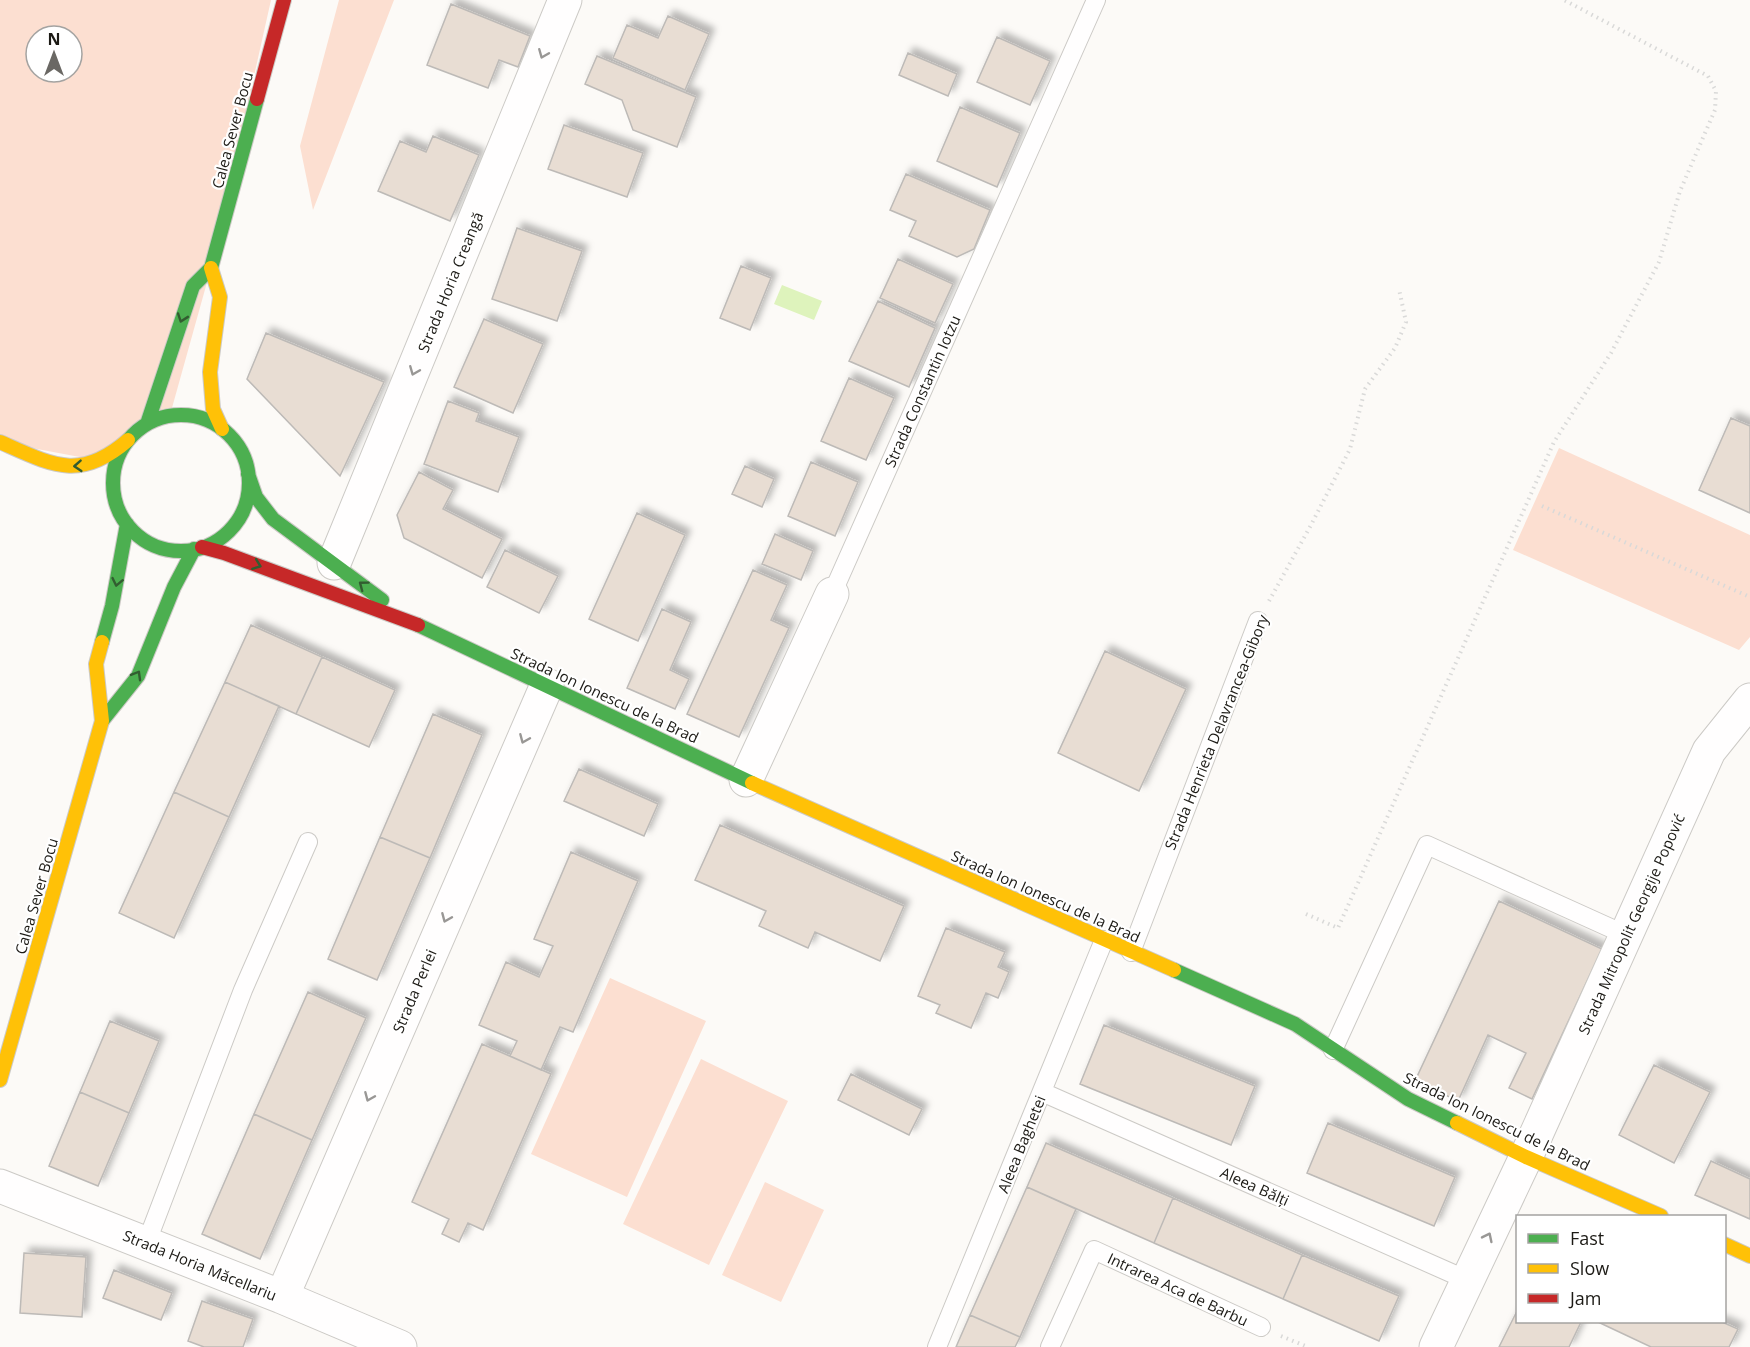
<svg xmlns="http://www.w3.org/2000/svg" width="1750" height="1347" viewBox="0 0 1750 1347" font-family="'Open Sans',sans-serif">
  <defs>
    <filter id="shadow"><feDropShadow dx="5.5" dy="-5.5" stdDeviation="3" flood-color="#0004"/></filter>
  </defs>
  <rect width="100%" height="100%" fill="#fcfaf7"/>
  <path fill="#fcdfd1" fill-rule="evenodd" d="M0,0H271L211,268L170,415L137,431L101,461L0,442ZM36,36H72V72H36Z
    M339,0H394L313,210L300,146Z
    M1559,448L1750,535V637L1739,650L1513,550Z
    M610,978L706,1021L627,1197L531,1154Z
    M701,1059L788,1101L709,1265L623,1224Z
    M765,1182L824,1210L781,1302L722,1275Z"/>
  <path fill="#def3bc" d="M782,285L822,301L814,320L774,304Z"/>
  <path fill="#e8ddd3" stroke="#bdbab7" stroke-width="1.5" filter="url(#shadow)" d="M451,4L530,36L518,67L499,60L488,88L427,65Z
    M668,16L709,34L685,90L613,58L627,25L658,38Z
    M997,37L1050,61L1030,105L977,82Z
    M908,53L957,74L948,96L899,75Z
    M597,56L696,97L677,147L633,130L622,100L585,84Z
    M960,107L1020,133L997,187L937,161Z
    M564,125L643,153L627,197L548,169Z
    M433,136L479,155L450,221L378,191L400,141L426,152Z
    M906,174L990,210L974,249L957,257L909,236L916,221L890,210Z
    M517,228L582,251L557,321L492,299Z
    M898,259L953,284L935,323L880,298Z
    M741,266L771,278L750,330L720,318Z
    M878,301L935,328L909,387L849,361Z
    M484,319L543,344L513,413L454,387Z
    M266,333L384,382L340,476L247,379Z
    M849,378L894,398L866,460L821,441Z
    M448,401L479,413L476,421L519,437L498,492L424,464Z
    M1731,418L1750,426V513L1699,490Z
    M811,462L858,482L835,536L788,516Z
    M745,466L774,479L762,507L732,494Z
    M419,472L453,490L443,509L502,539L482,578L404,538L397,515Z
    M637,513L685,535L638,641L589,619Z
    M775,534L813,551L801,580L762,564Z
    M505,550L558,576L539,613L487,587Z
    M753,570L787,585L771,620L789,628L739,737L687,714Z
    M662,609L691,622L670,670L689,679L675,709L627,688Z
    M251,625L322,657L296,714L225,682Z
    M1105,651L1186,689L1139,791L1058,753Z
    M322,657L395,690L369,747L296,714Z
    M225,682L279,706L229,817L174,792Z
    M433,714L482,735L430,858L380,837Z
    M579,769L658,804L644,836L564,801Z
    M174,792L229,817L174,938L119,913Z
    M720,825L904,906L880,961L815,932L808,948L759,926L766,911L695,880Z
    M380,837L430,858L377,980L328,959Z
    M571,852L638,881L573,1032L560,1027L541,1070L510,1056L517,1041L479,1025L506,962L539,977L553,946L534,939Z
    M1499,901L1602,949L1532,1099L1509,1088L1526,1053L1488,1035L1458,1101L1415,1081Z
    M946,928L1005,952L998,967L1009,972L998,998L986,993L971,1028L936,1013L940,1005L918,996Z
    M308,992L366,1018L312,1140L254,1114Z
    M110,1021L159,1041L129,1113L80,1092Z
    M1104,1025L1255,1086L1231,1145L1080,1084Z
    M482,1044L551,1074L483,1230L468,1223L459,1242L442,1234L449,1219L412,1202Z
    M1654,1065L1710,1092L1674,1163L1619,1135Z
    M851,1074L922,1109L909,1135L838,1100Z
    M80,1092L129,1113L98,1186L49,1166Z
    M254,1114L312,1140L260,1259L202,1234Z
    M1328,1123L1455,1177L1434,1226L1307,1173Z
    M1046,1143L1173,1198L1154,1243L1027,1187Z
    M1711,1161L1750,1179V1219L1695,1195Z
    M1027,1187L1076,1209L1020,1337L970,1315Z
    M1173,1198L1302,1255L1283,1299L1154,1243Z
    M24,1253L86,1257L82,1317L20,1313Z
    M1302,1255L1399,1296L1379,1341L1283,1299Z
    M114,1270L172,1293L161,1320L103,1298Z
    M202,1301L253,1319L243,1347H204L188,1341Z
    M1518,1309V1322H1581L1569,1347H1499Z
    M970,1315L1020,1337L1015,1347H956Z
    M1598,1322H1722L1738,1329L1729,1347H1651Z"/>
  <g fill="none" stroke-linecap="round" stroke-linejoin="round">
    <defs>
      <path id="lane" d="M832,594L1096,0
        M1131,952L1258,621
        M1333,1050L1427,845L1626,935
        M1042,1092L1467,1280
        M146,1244L243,990L308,842
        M937,1347L1104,940
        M1050,1347L1094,1250L1261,1327"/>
      <path id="street" d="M334,563L565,0
        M746,780L832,594
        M0,1186L282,1297L400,1347
        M282,1297L547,685
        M1436,1347L1526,1157L1709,751L1750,700"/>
      <path id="fast" d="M113 483a68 68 0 1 1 136 0a68 68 0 1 1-136 0Z
        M147,424L193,286L211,268L257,99
        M248,474L256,497L273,519L382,600
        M418,625L752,783
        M102,642L112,606L127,524
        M102,721L138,676L174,587L194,549
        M1174,970L1295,1024L1408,1099L1457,1123"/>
      <path id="slow" d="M211,268L220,297L210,372L213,409L222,429
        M0,442C52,465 80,482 128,440
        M752,783L1174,970
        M0,1080L102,721L96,664L102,642
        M1457,1123L1526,1157L1661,1216
        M1724,1244L1750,1256"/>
      <path id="jam" d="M257,99L284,0
        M202,547L224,553L418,625"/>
    </defs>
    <use href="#lane" stroke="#cccac6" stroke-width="20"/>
    <use href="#street" stroke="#cccac6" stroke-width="35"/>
    <use href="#fast" stroke="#cccac6" stroke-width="16"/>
    <use href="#slow" stroke="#cccac6" stroke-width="16"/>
    <use href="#jam" stroke="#cccac6" stroke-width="16"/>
    <path stroke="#d9d9d8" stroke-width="4" stroke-dasharray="1.5 4.5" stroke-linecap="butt" d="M1542,506L1750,597
      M1269,601L1311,525L1350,449L1365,389L1395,348L1406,322L1399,289
      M1306,914L1338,928L1554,442L1611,353L1659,262L1680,191L1715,110L1716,91L1708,76L1564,0
      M1281,1336L1308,1347"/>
    <use href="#lane" stroke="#fffefe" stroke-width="18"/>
    <use href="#street" stroke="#fffefe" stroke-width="33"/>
    <use href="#fast" stroke="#4caf50" stroke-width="14"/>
    <use href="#slow" stroke="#ffc107" stroke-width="14"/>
    <use href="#jam" stroke="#c62828" stroke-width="14"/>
  </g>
  <defs><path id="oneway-chevron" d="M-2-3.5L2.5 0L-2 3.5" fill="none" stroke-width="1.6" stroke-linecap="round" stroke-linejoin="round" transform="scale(1.5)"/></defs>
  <g stroke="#999795">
    <use href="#oneway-chevron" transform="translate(543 54) rotate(112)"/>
    <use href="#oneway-chevron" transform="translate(414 371) rotate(112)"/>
    <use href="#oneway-chevron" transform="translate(524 739) rotate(113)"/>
    <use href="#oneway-chevron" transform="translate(446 918) rotate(113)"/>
    <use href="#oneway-chevron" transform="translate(369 1097) rotate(113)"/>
    <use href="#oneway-chevron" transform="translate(1488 1237) rotate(-64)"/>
  </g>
  <g stroke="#325d30">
    <use href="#oneway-chevron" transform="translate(182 318) rotate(109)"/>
    <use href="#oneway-chevron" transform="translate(78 466) rotate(176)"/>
    <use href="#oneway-chevron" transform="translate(257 565) rotate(21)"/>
    <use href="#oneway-chevron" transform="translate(117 582) rotate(102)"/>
    <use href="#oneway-chevron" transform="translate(363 585) rotate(-143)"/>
    <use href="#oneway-chevron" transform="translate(137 675) rotate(-60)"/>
  </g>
  <g text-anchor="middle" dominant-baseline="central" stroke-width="4.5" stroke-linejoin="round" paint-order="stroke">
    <g font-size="15" fill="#1c1a15" stroke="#fff">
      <text transform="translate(232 130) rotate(-75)">Calea Sever Bocu</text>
      <text transform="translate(450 282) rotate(-68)">Strada Horia Creangă</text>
      <text transform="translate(922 391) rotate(-66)">Strada Constantin Iotzu</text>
      <text transform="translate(605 695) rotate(25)">Strada Ion Ionescu de la Brad</text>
      <text transform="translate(1216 732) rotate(-68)">Strada Henrieta Delavrancea-Gibory</text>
      <text transform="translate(36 896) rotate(-74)">Calea Sever Bocu</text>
      <text transform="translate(1046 896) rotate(24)">Strada Ion Ionescu de la Brad</text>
      <text transform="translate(1631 924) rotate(-66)">Strada Mitropolit Georgije Popović</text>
      <text transform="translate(414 991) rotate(-67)">Strada Perlei</text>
      <text transform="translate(1497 1121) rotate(26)">Strada Ion Ionescu de la Brad</text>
      <text transform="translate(1021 1144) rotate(-68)">Aleea Baghetei</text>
      <text transform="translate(1255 1186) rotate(24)">Aleea Bălți</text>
      <text transform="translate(200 1265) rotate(22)">Strada Horia Măcellariu</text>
      <text transform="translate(1178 1289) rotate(25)">Intrarea Aca de Barbu</text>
    </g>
  </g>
  <rect x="1516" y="1215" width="210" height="108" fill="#ffffff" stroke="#a4a3a1" stroke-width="1.5"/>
  <rect x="1528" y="1234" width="30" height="9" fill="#4caf50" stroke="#a4a3a1" stroke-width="1.5"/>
  <text x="1570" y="1245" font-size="18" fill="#1c1a15">Fast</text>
  <rect x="1528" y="1264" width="30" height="9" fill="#ffc107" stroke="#a4a3a1" stroke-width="1.5"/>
  <text x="1570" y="1275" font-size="18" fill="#1c1a15">Slow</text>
  <rect x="1528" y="1294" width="30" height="9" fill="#c62828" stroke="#a4a3a1" stroke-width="1.5"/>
  <text x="1570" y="1305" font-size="18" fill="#1c1a15">Jam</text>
  <g transform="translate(54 54)"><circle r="28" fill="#ffffff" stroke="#a4a3a1" stroke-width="1.5"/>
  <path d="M0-4.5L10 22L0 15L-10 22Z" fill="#6a6864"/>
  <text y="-9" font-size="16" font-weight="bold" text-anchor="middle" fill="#1c1a15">N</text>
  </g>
</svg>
